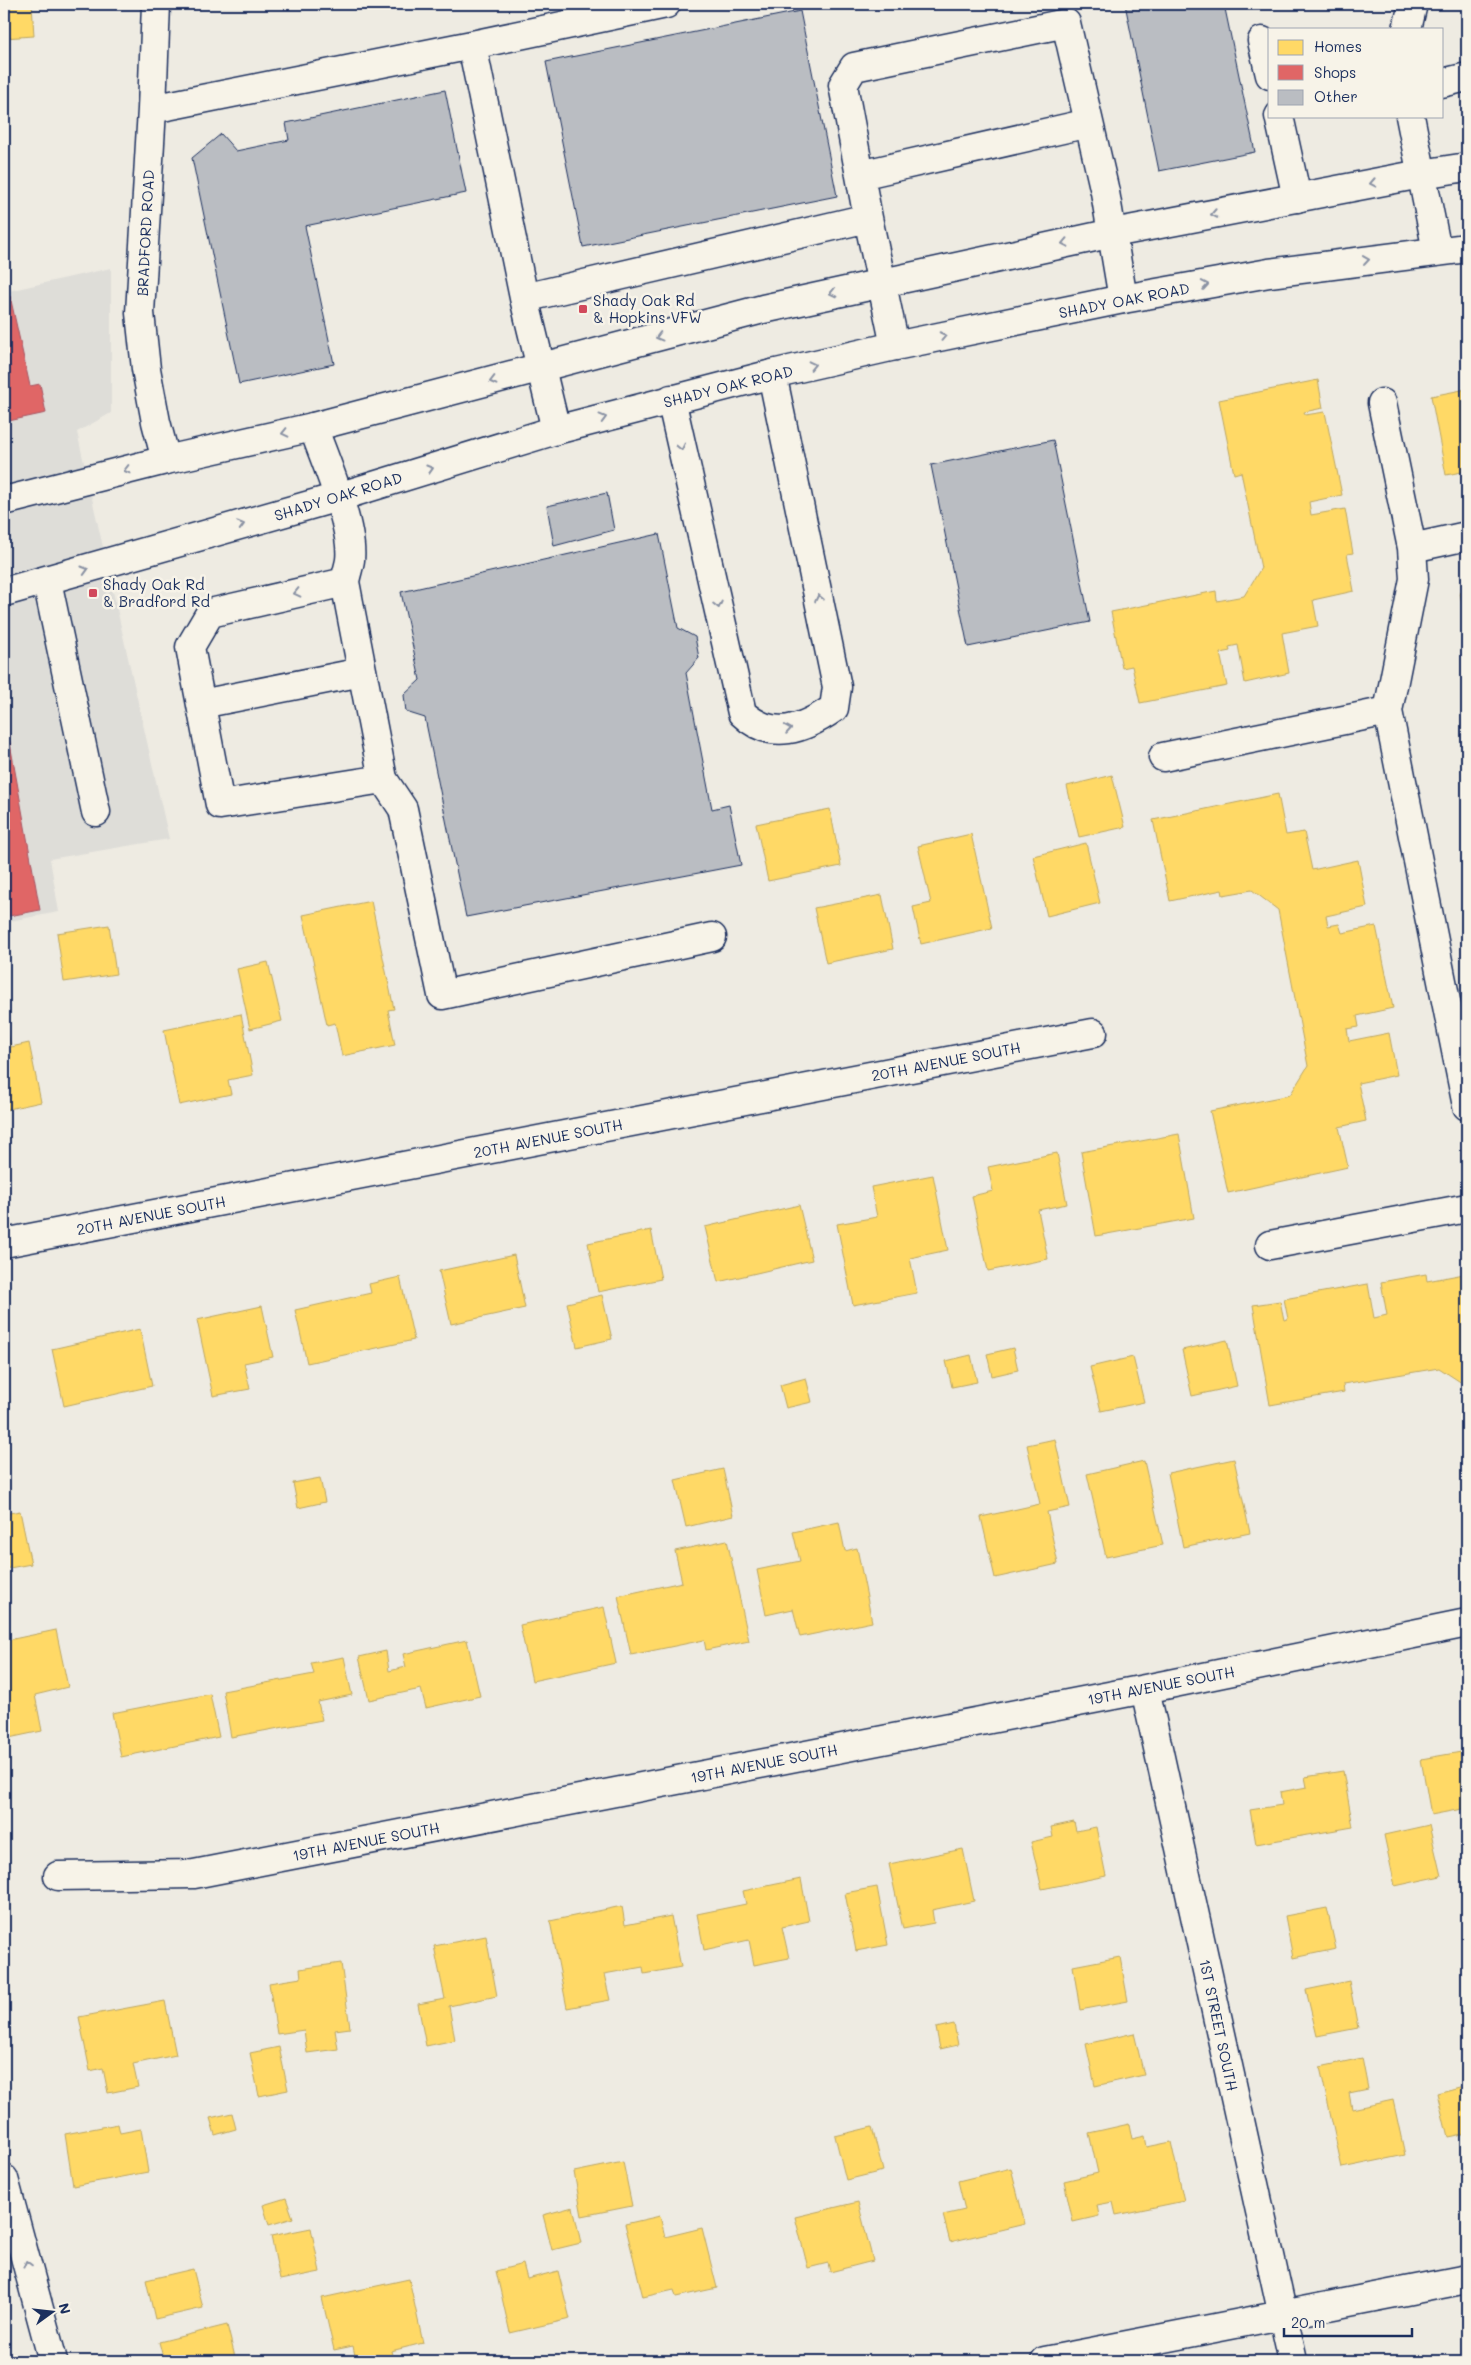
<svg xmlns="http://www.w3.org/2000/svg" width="1471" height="2365" viewBox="0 0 1471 2365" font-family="Mali,sans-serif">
  <rect width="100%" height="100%" fill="#eeebe2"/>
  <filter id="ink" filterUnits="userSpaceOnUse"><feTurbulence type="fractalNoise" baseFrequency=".02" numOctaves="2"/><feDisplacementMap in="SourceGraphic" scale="10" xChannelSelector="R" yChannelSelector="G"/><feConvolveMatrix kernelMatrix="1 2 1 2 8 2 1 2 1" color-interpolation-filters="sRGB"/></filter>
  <g filter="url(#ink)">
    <path fill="#deddd8" d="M111,268V413L77,432L169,839L50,859L59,912L4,922V292Z"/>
    <path fill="#ffd966" stroke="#bba664" d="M4,4H32L34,36L4,38Z
      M1318,380L1323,408L1304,412L1305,415L1325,412L1342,495L1309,502L1311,515L1345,509L1353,553L1347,554L1354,591L1313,600L1318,626L1282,633L1289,673L1245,683L1238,645L1229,647L1230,651L1220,653L1227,686L1140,703L1132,666L1122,668L1111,612L1216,591L1217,601L1244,596L1261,568L1241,472L1234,474L1219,400Z
      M1467,389V471L1446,475L1431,396Z
      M1467,591V628L1460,593Z
      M1112,775L1125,827L1079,837L1067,786Z
      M1278,794L1286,835L1304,832L1312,870L1358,860L1367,907L1326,916L1328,926L1339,924L1342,933L1376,926L1393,1008L1357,1016L1359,1027L1347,1029L1349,1041L1389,1033L1397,1075L1358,1083L1366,1121L1339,1127L1348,1167L1228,1193L1210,1111L1290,1095L1308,1066L1278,910L1252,890L1223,895L1222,890L1170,901L1153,820Z
      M830,809L841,866L768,881L756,824Z
      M971,834L992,928L921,944L913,907L931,903L918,846Z
      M1086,843L1100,903L1047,916L1033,856Z
      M882,895L893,949L826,963L814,908Z
      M371,901L394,1009L388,1010L395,1045L342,1056L335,1023L327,1025L303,915Z
      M109,925L116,974L64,982L57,933Z
      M268,962L282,1021L250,1029L237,969Z
      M241,1014L253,1075L228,1080L231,1094L179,1105L164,1030Z
      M4,1023H6L11,1047L29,1043L41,1102L4,1110Z
      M1179,1134L1194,1218L1096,1236L1081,1152Z
      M1057,1153L1067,1204L1038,1210L1048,1259L988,1271L972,1196L993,1191L988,1167Z
      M933,1175L948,1250L910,1258L917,1293L853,1305L837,1224L877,1217L871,1187Z
      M799,1205L812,1260L718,1282L705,1227Z
      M651,1230L661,1279L598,1292L588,1243Z
      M514,1255L525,1308L451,1324L439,1271Z
      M1426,1274L1427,1281L1464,1274L1467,1295V1394L1465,1385L1439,1368L1343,1384L1344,1392L1270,1405L1253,1305L1280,1301L1284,1320L1288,1319L1284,1299L1368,1284L1374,1318L1387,1315L1381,1282Z
      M400,1277L414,1340L307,1363L295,1310L371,1293L369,1284Z
      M602,1295L612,1339L577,1347L567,1303Z
      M262,1306L273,1357L244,1363L250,1389L213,1396L197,1320Z
      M140,1329L152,1386L64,1406L52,1349Z
      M1227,1340L1237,1386L1192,1396L1182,1350Z
      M1013,1348L1018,1370L992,1376L987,1354Z
      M971,1355L977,1382L952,1387L946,1361Z
      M1133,1357L1144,1402L1101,1411L1090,1367Z
      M806,1378L812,1402L786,1408L780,1385Z
      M1467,1413V1453L1460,1414Z
      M1055,1439L1070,1507L1047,1512L1058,1564L995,1578L981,1517L1040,1504L1027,1445Z
      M1234,1459L1250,1533L1183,1547L1168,1473Z
      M1144,1461L1163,1545L1106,1557L1087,1474Z
      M723,1469L733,1516L686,1527L675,1480Z
      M320,1478L325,1502L298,1508L293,1483Z
      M20,1511L31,1564L4,1569V1514Z
      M839,1522L845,1551L857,1548L872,1622L800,1637L793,1609L766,1615L757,1570L800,1561L793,1532Z
      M727,1540L749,1641L706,1650L704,1640L631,1655L618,1596L682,1582L675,1551Z
      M604,1607L616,1663L532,1681L520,1625Z
      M56,1630L68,1687L35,1695L42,1731L4,1739V1641Z
      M467,1640L480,1696L426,1708L421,1689L369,1700L359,1657L386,1651L389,1671L406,1667L403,1654Z
      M344,1657L352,1695L318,1702L322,1720L231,1737L223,1691L314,1674L311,1663Z
      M210,1694L219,1737L121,1757L112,1713Z
      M1467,1751V1808L1431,1815L1421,1759Z
      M1343,1771L1353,1827L1256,1844L1250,1810L1282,1805L1280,1792L1307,1787L1305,1777Z
      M1074,1822L1076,1831L1096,1827L1106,1876L1042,1889L1031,1842L1053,1837L1051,1827Z
      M1429,1825L1441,1876L1395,1886L1384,1835Z
      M963,1849L974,1901L932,1910L934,1923L903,1929L889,1864Z
      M801,1879L809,1921L782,1927L789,1958L754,1965L749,1940L704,1950L697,1914L746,1904L743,1891Z
      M877,1887L888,1945L856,1951L845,1893Z
      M622,1906L625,1925L671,1916L681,1967L644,1974L643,1967L604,1974L610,2000L567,2008L550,1921Z
      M1327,1908L1336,1949L1293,1958L1285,1916Z
      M486,1936L497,1996L449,2006L455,2040L426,2046L418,2004L445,1999L434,1946Z
      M1120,1957L1128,2001L1080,2010L1073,1966Z
      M341,1963L350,2028L335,2030L338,2049L307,2053L304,2030L277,2034L269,1983L301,1978L300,1969Z
      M1349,1981L1358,2028L1317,2036L1306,1990Z
      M165,2001L176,2055L133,2064L138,2087L108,2093L103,2068L90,2071L79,2017Z
      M954,2024L958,2045L940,2049L936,2028Z
      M1134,2033L1144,2075L1095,2086L1086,2044Z
      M279,2047L288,2090L259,2096L250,2053Z
      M1362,2058L1368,2089L1349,2093L1352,2109L1393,2100L1405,2155L1342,2168L1320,2067Z
      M1467,2085V2134L1448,2138L1437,2093Z
      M232,2113L236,2129L215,2135L210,2118Z
      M118,2124L120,2133L141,2129L148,2172L73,2186L65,2134Z
      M1129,2124L1132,2139L1145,2136L1147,2147L1171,2142L1184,2201L1116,2215L1113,2202L1097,2205L1099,2216L1073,2222L1064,2181L1098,2173L1089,2133Z
      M872,2127L883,2171L846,2180L835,2136Z
      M623,2162L632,2206L582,2216L574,2172Z
      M1011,2168L1025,2224L950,2242L943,2215L965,2210L958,2181Z
      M286,2198L293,2218L269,2225L263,2205Z
      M858,2202L873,2261L830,2272L828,2263L808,2268L795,2217Z
      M573,2207L581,2243L552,2250L543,2215Z
      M660,2216L665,2237L702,2228L717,2288L676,2297L674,2290L643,2297L625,2224Z
      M311,2228L320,2272L280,2280L271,2236Z
      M523,2264L527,2279L558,2271L570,2319L510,2333L496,2271Z
      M193,2269L203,2308L155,2319L146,2280Z
      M409,2279L423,2343L391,2351L393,2358L380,2361H356L353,2346L334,2350L322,2298Z
      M227,2325L236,2361H164L159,2342Z"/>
    <path fill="#e06666" stroke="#a55664" d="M10,296L30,386L40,384L46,413L4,422V297Z
      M4,710L40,910L4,917Z"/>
    <path fill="#babdc2" stroke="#1b2f5e" d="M1125,4H1224L1255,152L1159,171Z
      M800,11L837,196L583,247L546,62Z
      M445,90L466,193L305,226L334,364L239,384L192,158L221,134L236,151L289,140L286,123Z
      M1053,440L1090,622L968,647L931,465Z
      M607,493L614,530L554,546L547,506Z
      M659,534L678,628L695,637L699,658L686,673L712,809L729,805L741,865L466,917L425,718L406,712L404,695L420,680L401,592Z"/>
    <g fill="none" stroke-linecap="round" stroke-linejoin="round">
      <defs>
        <path id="minor" d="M156,4L152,109L140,313L146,369L156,422L166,460
          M1407,29L1413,4
          M1262,41L1270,75
          M472,45L524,298L556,430
          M1442,83L1467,77
          M152,109L472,45L666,4
          M1279,116L1297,198
          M1410,116L1437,251
          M860,175L1089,123
          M524,298L868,218
          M895,346L868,218L843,85L854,67L1066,23L1105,192L1123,299
          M671,399L742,713C772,742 804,729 834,708L837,687L772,374
          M1382,403L1412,548
          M313,427C325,460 354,527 350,560C349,567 346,575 345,582L383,779L220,805L190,647L210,613L345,582
          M1467,536L1412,548L1414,579L1388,711L1467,1106
          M47,581L96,812
          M201,704L362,672
          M1163,757L1388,711
          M383,779L403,809L442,995L712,937
          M4,1243L1093,1033
          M1270,1245L1467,1208
          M1145,1689L1293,2361
          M58,1876L194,1874L1145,1689L1467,1623
          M1045,2361L1467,2279"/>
        <path id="major" d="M4,501L166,460L313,427L763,309L1113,233L1421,174L1467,167
          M4,592L338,497L556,430L772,374L895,346L1123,299L1269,273L1467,248
          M4,2179L53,2361"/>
      </defs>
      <use href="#minor" stroke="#1b2f5e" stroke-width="31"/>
      <use href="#major" stroke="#1b2f5e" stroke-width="31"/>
      <use href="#minor" stroke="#f7f3e8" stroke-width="28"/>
      <use href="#major" stroke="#f7f3e8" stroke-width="28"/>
    </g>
    <defs><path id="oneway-chevron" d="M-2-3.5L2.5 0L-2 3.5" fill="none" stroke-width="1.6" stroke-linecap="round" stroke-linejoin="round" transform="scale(1.25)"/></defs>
    <g stroke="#8991a3">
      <use href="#oneway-chevron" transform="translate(1373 183) rotate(169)"/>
      <use href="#oneway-chevron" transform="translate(1214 214) rotate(169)"/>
      <use href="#oneway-chevron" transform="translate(1065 243) rotate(168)"/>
      <use href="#oneway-chevron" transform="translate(1366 260) rotate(-8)"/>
      <use href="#oneway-chevron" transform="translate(1205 285) rotate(-10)"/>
      <use href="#oneway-chevron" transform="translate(833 293) rotate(167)"/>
      <use href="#oneway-chevron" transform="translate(943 336) rotate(-12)"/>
      <use href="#oneway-chevron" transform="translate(659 337) rotate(165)"/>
      <use href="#oneway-chevron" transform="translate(812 365) rotate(-13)"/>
      <use href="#oneway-chevron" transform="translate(493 381) rotate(166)"/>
      <use href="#oneway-chevron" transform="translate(603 418) rotate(-15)"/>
      <use href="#oneway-chevron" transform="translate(285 433) rotate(167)"/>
      <use href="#oneway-chevron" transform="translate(681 447) rotate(77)"/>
      <use href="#oneway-chevron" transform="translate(430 469) rotate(-17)"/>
      <use href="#oneway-chevron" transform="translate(127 470) rotate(166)"/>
      <use href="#oneway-chevron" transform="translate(241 525) rotate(-16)"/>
      <use href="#oneway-chevron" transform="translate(85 570) rotate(-16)"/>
      <use href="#oneway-chevron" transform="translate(297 593) rotate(167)"/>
      <use href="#oneway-chevron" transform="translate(819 598) rotate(-102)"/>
      <use href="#oneway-chevron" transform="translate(718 605) rotate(77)"/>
      <use href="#oneway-chevron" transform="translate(788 729) rotate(-9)"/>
      <use href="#oneway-chevron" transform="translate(27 2264) rotate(-105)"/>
    </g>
  </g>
  <g fill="#d1495b" stroke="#f7f3e8" stroke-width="2">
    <rect x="578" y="304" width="10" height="10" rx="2.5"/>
    <rect x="88" y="588" width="10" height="10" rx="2.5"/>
  </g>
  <g text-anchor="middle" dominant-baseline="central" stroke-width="5" stroke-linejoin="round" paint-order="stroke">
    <g font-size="15" fill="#1b2f5e" stroke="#f7f3e8">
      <text transform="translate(145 233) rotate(-87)">BRADFORD ROAD</text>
      <text transform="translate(1124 300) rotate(-11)">SHADY OAK ROAD</text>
      <text transform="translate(728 386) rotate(-14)">SHADY OAK ROAD</text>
      <text transform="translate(338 496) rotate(-17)">SHADY OAK ROAD</text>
      <text transform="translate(946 1061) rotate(-11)">20TH AVENUE SOUTH</text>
      <text transform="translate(548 1138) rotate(-11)">20TH AVENUE SOUTH</text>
      <text transform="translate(151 1215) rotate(-11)">20TH AVENUE SOUTH</text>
      <text transform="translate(1161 1685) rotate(-11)">19TH AVENUE SOUTH</text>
      <text transform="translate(764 1763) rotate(-11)">19TH AVENUE SOUTH</text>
      <text transform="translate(366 1841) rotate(-11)">19TH AVENUE SOUTH</text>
      <text transform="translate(1219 2025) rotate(78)">1ST STREET SOUTH</text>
    </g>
    <g font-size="15" fill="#1b2f5e" stroke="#f7f3e8" text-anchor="start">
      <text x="593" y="300">Shady Oak Rd<tspan x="593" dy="17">&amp; Hopkins VFW</tspan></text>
      <text x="103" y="584">Shady Oak Rd<tspan x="103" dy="17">&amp; Bradford Rd</tspan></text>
    </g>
  </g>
  <rect width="1471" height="2365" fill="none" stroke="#f7f3e8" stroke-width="20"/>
  <rect x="10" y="10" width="1451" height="2345" fill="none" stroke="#1b2f5e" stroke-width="2" filter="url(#ink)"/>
  <rect x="1268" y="28" width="175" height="90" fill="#f7f3e8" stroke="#9fa5b1"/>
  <rect x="1278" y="40" width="25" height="15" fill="#ffd966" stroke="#9fa5b1"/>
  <text x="1314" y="52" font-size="15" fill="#1b2f5e">Homes</text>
  <rect x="1278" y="65" width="25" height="15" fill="#e06666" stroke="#9fa5b1"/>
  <text x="1314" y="78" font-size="15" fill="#1b2f5e">Shops</text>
  <rect x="1278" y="90" width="25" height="15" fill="#babdc2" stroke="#9fa5b1"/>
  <text x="1314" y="102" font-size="15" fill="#1b2f5e">Other</text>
  <g transform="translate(52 2312) rotate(75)" stroke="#f7f3e8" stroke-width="4" paint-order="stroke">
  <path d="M0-4L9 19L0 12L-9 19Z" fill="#1b2f5e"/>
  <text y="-8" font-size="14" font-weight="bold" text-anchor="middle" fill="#1b2f5e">N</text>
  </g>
  <path d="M1284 2328v8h128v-8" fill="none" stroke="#1b2f5e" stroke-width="2.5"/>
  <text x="1291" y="2328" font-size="15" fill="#1b2f5e" stroke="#f7f3e8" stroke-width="4" paint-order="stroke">20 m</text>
</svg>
